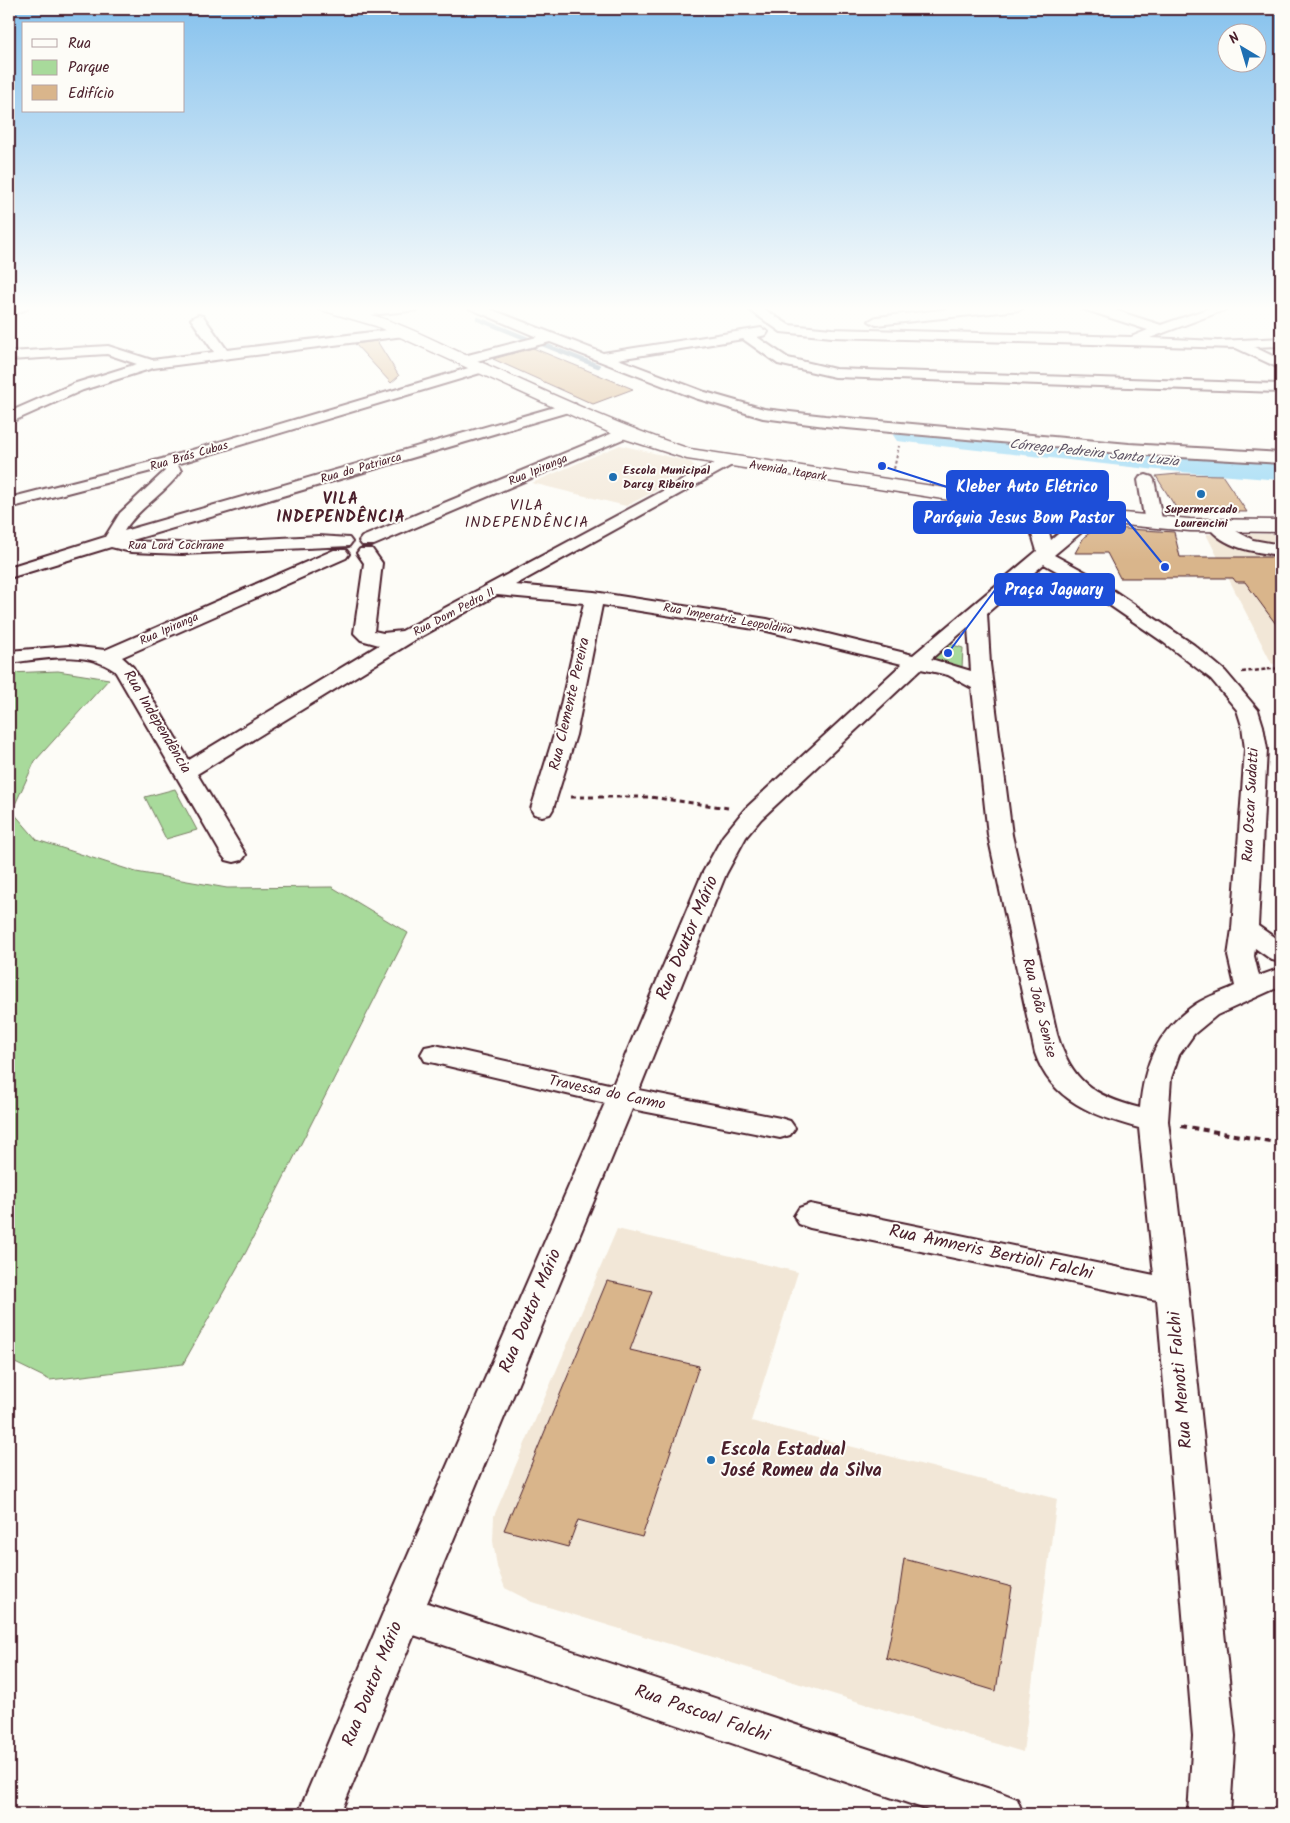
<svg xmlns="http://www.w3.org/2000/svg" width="1290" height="1823" viewBox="0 0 1290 1823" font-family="Kalam,sans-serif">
  <rect width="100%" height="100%" fill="#fdfcf7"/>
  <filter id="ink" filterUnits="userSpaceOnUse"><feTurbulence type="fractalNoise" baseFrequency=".02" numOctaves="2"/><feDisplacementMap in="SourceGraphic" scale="10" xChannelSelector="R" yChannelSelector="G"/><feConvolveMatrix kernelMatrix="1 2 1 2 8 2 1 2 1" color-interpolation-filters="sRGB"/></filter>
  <g filter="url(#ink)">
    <path fill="#f2e7d7" d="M620,445L691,462L696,468L692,472L626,506L532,483Z
      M1206,534H1281V663L1272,664Z
      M617,1229L798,1272L751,1421L1057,1499L1023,1752L532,1602L505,1588L497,1567L493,1541L494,1516Z"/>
    <path fill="#a8da9b" stroke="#797c63" d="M947,643L963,648L962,668L925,658Z
      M58,671L109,679L35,761L12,811L37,840L136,872L227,888L332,887L408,933L246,1252L183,1364L50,1380L9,1360V673Z
      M175,789L197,830L166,839L145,797Z"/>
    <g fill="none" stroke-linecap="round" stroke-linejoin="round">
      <path stroke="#758ca4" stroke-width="4.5" d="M478,319L528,339
        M542,344L598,366"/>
      <path fill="#92d5f4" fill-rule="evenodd" d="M907,427L1157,452L1281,462V480L1157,470L897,441L893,435L897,429Z"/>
    </g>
    <path fill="#d9b58b" stroke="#4a1f2b" d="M377,341L399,376L391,383L355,344Z
      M533,348L633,389L593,404L493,359Z
      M1178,474L1222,475L1247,512L1178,511L1156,476Z
      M1098,527L1174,532L1180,557H1281V631L1245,582H1236L1233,578H1120L1107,553H1075L1084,537Z
      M607,1281L652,1291L630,1350L699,1366L642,1537L578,1520L568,1547L504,1530Z
      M904,1559L1012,1587L996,1691L886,1658L898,1600Z"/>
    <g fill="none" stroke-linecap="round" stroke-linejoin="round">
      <defs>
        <path id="minor" d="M28,306L27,309L9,316V307Z
          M378,306H424L418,310L351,317L344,313L351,309Z
          M464,306H482L603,353L761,328L768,332L766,335L757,337L788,358L835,369L1281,384V392L835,377L778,364L743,339L618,359L705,392L764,409L825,416L1129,444L1281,453V463L1129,454L825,426L763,418L695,398L550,342L465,364L460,363L458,360L460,357L537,337Z
          M744,306H759L789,325L832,329L1131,337L1148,330L1083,309L1082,306H1102L1161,325L1216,306H1235L1150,338L1218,341L1281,338V346L1254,347L1281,360V369L1236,348L832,337L781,332Z
          M979,306H1025L1019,310L876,325L869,321L876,317Z
          M198,315L203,316L227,350L404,328L411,332L404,336L153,368L83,390L9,423V412L73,384L137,364L107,354L9,360V352L108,346L152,360L214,352L191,319Z
          M482,364L487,365L489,368L487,371L177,464L181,471C165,494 139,507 124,531L565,404H575L578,407L575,410L129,541L182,543L319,536L349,538L352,542L349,546L182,554L131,552L111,547L9,578V567L105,537L120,513L165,471L163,468L9,508V498L162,459Z
          M625,428L633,433L630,436L374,545H362L359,541L362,537Z
          M726,457L732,459L734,462L732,465L515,585L594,592L767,619L913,655L1037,551L1028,521L1035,506H1047L1050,510L1046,521L1051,540L1084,512H1096L1099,516L1096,520L1054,555L1089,574L1194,645L1225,671L1258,710L1263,726L1267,749L1258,926L1281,942V962L1272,960L1255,948L1254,956L1259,976L1281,968V986L1217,1015L1194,1034L1179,1055L1171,1078L1168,1121L1188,1291L1235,1736L1230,1814H1188L1193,1736L1157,1300L810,1228L799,1224L794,1216L799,1208L810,1204L1154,1275L1139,1128C1095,1116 1051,1101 1035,1053L988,835L972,688L948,675L921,669L761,819L746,837L726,874L639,1090L780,1118L790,1121L795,1128L790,1135L780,1138L632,1109L427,1603L1002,1793L1017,1799L1023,1814H940L414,1635L340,1814H298L383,1613L605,1103L435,1063L425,1061L421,1054L425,1047L435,1045L613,1085L702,874L723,836L745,809L902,664L767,631L602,605L576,735L553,809L550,814L542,816L534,814L531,809L554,735L584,603L497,595L415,640L197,774L246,855L242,860L234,862L226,860L222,855L115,671C85,649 43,659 9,663V651L69,646L105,650L334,550H346L349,554L346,558L122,657L133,667L189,760L379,645L361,640L354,633L364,563L357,553L360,549H372L382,563L374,631L383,633L402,631ZM1044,564L1076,582L1163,642L1211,679L1237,710L1242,726L1245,749L1232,929L1228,956L1235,986C1223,992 1208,996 1196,1004C1158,1030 1144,1063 1140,1108C1093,1096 1071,1081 1057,1034L1012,835L990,664L987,613ZM968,627L971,671L931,659Z
          M1146,475L1152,477L1154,480L1163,523L1160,527H1148L1145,523L1138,480L1140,477Z
          M1217,521L1253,540L1281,545V555C1257,553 1223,548 1208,526L1211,522Z"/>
        <path id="major" d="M316,306C373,306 426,337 476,360C547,392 617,425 690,449L1090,510L1190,519L1281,520V532L1190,531L1090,522L687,459L619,437L376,326L318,309Z"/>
      </defs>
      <use href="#minor" stroke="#4a1f2b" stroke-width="4"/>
      <use href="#major" stroke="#4a1f2b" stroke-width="3"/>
      <path stroke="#4a1f2b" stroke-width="2" stroke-dasharray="3 2.5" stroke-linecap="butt" d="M894,469L899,446"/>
      <path stroke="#4a1f2b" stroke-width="2.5" stroke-dasharray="4 2.5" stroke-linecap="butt" d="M1242,672L1281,668"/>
      <path stroke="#4a1f2b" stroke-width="3" stroke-dasharray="5 4" stroke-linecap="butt" d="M571,797H650L728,808"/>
      <path stroke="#4a1f2b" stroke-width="4" stroke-dasharray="6 4.5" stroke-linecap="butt" d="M1181,1126L1281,1143"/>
      <use href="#minor" fill="#fdfcf7" fill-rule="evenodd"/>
      <use href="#major" fill="#fdfcf7" fill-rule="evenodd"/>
    </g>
  </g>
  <linearGradient id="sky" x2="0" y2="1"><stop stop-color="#85c1ed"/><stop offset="0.55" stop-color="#fefefb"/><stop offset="1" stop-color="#fefefb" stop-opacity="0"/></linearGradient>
  <rect width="1290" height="561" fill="url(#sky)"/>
  <g fill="#1f6fb2" stroke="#fdfcf7" stroke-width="2">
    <circle cx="613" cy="477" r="5"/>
    <circle cx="1201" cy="494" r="5"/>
    <circle cx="711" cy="1460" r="5"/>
  </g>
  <g text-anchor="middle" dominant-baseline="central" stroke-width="4" stroke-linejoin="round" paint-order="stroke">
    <g font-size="12" fill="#4a1f2b" stroke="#fdfcf7">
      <text transform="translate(189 456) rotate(-16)">Rua Brás Cubas</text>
      <text transform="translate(361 468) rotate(-16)">Rua do Patriarca</text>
      <text transform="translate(538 470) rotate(-23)">Rua Ipiranga</text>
      <text transform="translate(788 471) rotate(9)">Avenida Itapark</text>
      <text x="176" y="545">Rua Lord Cochrane</text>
      <text transform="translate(454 612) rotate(-28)">Rua Dom Pedro II</text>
      <text transform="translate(728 619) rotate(10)">Rua Imperatriz Leopoldina</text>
      <text transform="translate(169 629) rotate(-24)">Rua Ipiranga</text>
    </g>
    <g font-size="12" font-weight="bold" fill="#4a1f2b" stroke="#fdfcf7" text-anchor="start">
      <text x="623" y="470">Escola Municipal<tspan x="623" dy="14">Darcy Ribeiro</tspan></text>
      <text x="1201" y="509" text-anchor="middle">Supermercado<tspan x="1201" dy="14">Lourencini</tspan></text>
    </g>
    <g font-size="14" font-style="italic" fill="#605667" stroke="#fdfcf7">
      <text transform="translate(1094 453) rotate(6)">Córrego Pedreira Santa Luzia</text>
    </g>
    <g font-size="15" letter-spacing="1" fill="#4a1f2b" stroke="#fdfcf7">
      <text x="527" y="506">VILA<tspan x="527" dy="17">INDEPENDÊNCIA</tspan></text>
    </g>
    <g font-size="15" fill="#4a1f2b" stroke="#fdfcf7">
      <text transform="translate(570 704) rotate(-77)">Rua Clemente Pereira</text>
      <text transform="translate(157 722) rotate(59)">Rua Independência</text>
      <text transform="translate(1251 805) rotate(-87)">Rua Oscar Sudatti</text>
      <text transform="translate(1039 1008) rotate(76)">Rua João Senise</text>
      <text transform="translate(607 1093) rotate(12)">Travessa do Carmo</text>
    </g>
    <g font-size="16" font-weight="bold" letter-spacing="1" fill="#4a1f2b" stroke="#fdfcf7">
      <text x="341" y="499">VILA<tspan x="341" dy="18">INDEPENDÊNCIA</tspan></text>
    </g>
    <g font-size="18" fill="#4a1f2b" stroke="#fdfcf7">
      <text transform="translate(688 938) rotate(-67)">Rua Doutor Mário</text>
      <text transform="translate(991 1253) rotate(12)">Rua Amneris Bertioli Falchi</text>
      <text transform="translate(531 1311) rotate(-67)">Rua Doutor Mário</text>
      <text transform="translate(1181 1380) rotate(-95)">Rua Menoti Falchi</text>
      <text transform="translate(373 1684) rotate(-68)">Rua Doutor Mário</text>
      <text transform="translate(702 1714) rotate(19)">Rua Pascoal Falchi</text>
    </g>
    <g font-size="18" font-weight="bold" fill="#4a1f2b" stroke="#fdfcf7" text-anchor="start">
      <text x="721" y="1450">Escola Estadual<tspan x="721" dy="21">José Romeu da Silva</tspan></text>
    </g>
  </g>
  <path fill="none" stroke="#1d4ed8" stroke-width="2" d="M882 466L947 487M1165 567L1125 518M948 653L995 590"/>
  <g fill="#1d4ed8" stroke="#fdfcf7" stroke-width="2">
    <circle cx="882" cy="466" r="5"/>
    <circle cx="1165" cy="567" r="5"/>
    <circle cx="948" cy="653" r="5"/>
  </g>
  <g fill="#1d4ed8" stroke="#1d4ed8" stroke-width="2">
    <rect x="947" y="471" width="161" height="31" rx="5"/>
    <rect x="914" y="502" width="211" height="31" rx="5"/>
    <rect x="995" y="574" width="119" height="31" rx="5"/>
  </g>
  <g font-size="16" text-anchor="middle" font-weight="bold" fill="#fff">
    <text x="1027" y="492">Kleber Auto Elétrico</text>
    <text x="1019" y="523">Paróquia Jesus Bom Pastor</text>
    <text x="1054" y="595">Praça Jaguary</text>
  </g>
  <rect width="1290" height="1823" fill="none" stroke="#fdfcf7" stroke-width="30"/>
  <rect x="15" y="15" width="1260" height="1793" fill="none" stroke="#4a1f2b" stroke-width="2" filter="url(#ink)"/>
  <rect x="22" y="22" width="162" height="90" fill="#fdfcf7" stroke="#b5a4a5"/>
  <rect x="32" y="39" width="25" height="8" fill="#fdfcf7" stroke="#b5a4a5"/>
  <text x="68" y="48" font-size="15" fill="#4a1f2b">Rua</text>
  <rect x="32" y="60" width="25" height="15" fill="#a8da9b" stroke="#b5a4a5"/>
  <text x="68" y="72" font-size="15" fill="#4a1f2b">Parque</text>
  <rect x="32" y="85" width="25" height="15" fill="#d9b58b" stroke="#b5a4a5"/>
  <text x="68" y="98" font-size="15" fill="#4a1f2b">Edifício</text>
  <g transform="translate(1242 48) rotate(322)"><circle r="24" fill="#fdfcf7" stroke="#b5a4a5"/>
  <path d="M0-4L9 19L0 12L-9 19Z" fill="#1f6fb2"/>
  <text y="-8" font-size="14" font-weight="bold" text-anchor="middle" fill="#4a1f2b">N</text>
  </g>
</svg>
